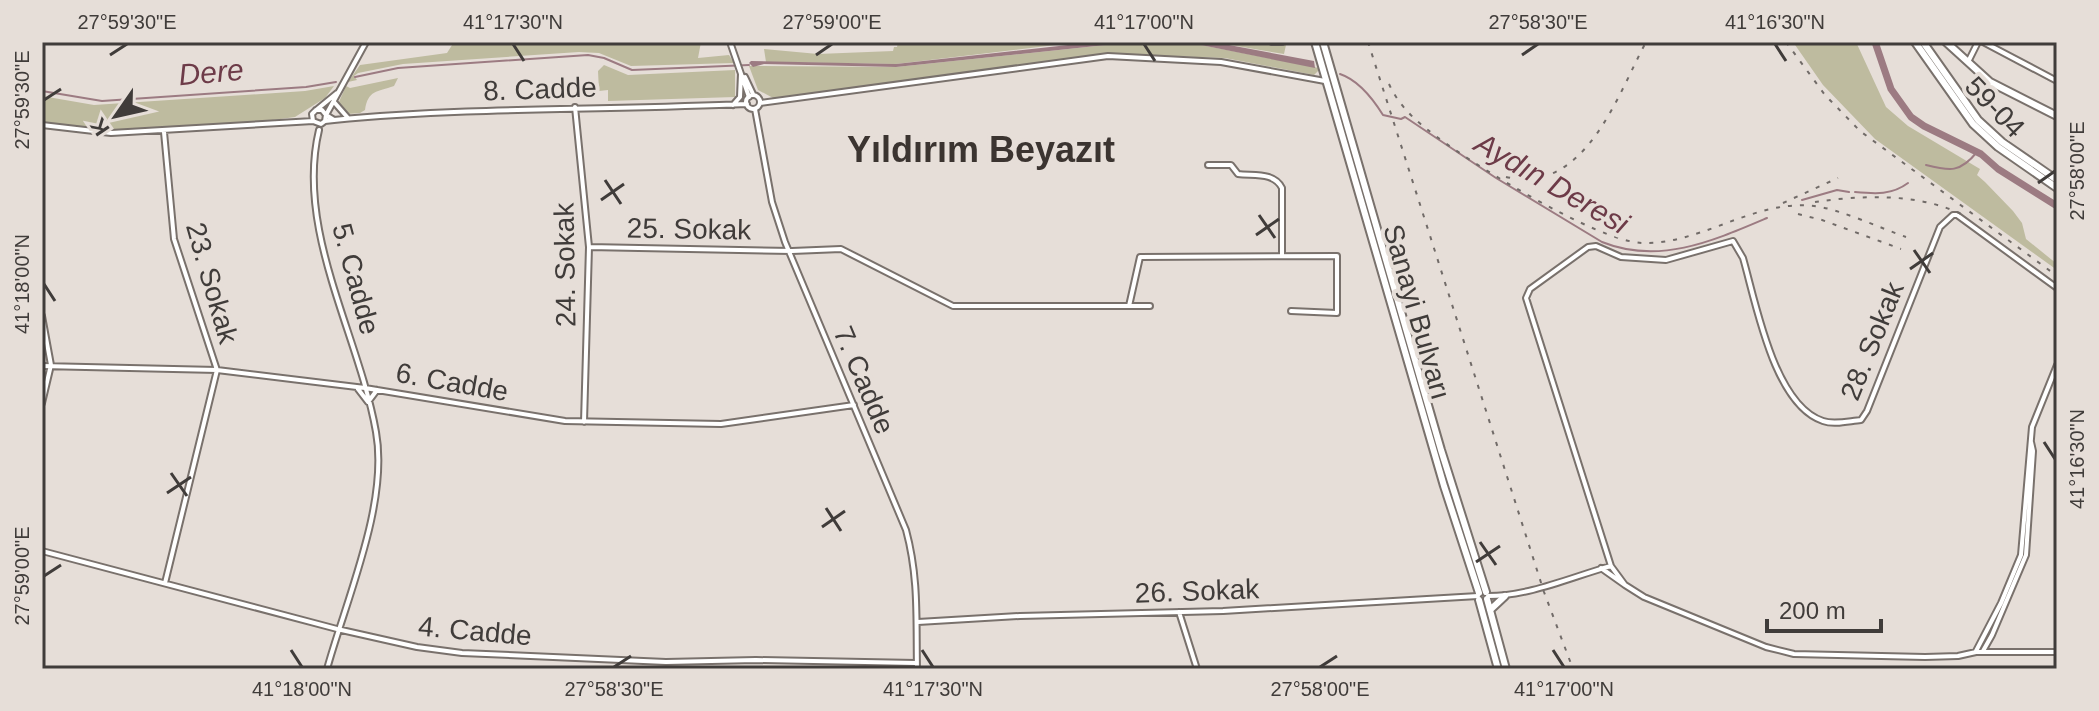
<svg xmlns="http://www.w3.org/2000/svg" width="2099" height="711" viewBox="0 0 2099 711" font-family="Arial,sans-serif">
  <rect width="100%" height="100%" fill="#e6ded8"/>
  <path fill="#bebb9f" d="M454,42H701L698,58L729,55L734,63L631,66L599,53L579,52L403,64L358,73L354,76L357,80L348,82L360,65L447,53Z
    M898,42H1080L896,64L766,62L764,49L818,54L893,51L894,47H897Z
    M1134,42L1196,44L1319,68V70L1314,75L1309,74L1225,58L1108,54L775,99L758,90L749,66L896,67Z
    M1213,42H1264L1286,45L1284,54Z
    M1793,42H1856L1886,107L1908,126L1980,169L1977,175L1985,182L2013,211L2022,223L2026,239L2057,264V270L1875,139L1823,85Z
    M604,65L628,75L735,70V97L608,101V90L599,91L598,71Z
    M398,78L394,86C377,92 368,90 365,110L360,113L348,114L338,104L346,86L350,88Z
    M334,86L325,98L295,117L258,122L111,132L42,122V96L94,105L305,91Z"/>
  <path fill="#9c7b82" d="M1095,42H1213L1314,61L1315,68L1196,44L1134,42L896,67L764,64L753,67L749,63L751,61L896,64Z"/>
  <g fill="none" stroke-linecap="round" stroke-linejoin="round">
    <path stroke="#9c7b82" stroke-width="2" d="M1340,74C1358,80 1373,99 1383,115L1401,119L1405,117L1496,178L1602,242C1659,265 1713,241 1767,218
      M355,77L398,68L588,55L604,58L632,70L749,65
      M42,91L102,101L306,87L336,82
      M1926,165C1950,171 1960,173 1977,152
      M1855,192C1876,194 1892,195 1908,183
      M1802,200L1837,190L1849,192"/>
    <path stroke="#9c7b82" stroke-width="7" d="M1875,42L1891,89L1911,117L1924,126L1981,154L1998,169L2057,206"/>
    <defs>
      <path id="minor" d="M730,42L749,97
        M1272,42H1282
        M1983,42L2057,81
        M1968,62L1978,42
        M745,77L753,94
        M746 102a7 7 0 1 1 14 0a7 7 0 1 1-14 0Z
        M334,102L348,118
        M760,103L1108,56L1221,62L1325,81
        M733,105L740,97L741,74
        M575,107L589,247L584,422
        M755,109L772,202L785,242L906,530C919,578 916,620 917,669
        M316,110H322L326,115L325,121L321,124L313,121L312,114L315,111L337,93
        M334,120C472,107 609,110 747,104
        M325,121L334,120L326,115L366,42
        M42,125L111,133L313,121
        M319,130C295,230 359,335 376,432C389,503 346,600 327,669
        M164,132L174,239L217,370L165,583
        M1208,165H1231L1238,174C1254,176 1274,172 1282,188V256
        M589,247L792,251L841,249L953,306H1150
        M1129,306L1140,257L1337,256V313L1291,311
        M42,316L51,365L42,403
        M42,366L217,370L365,388L565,421L721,424L854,405
        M358,389L368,402L377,390
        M42,551L337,629L417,647L462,653L666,662L756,660L916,663
        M1601,568L1625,585L1611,566
        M1625,585L1644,597L1766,647L1794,654L1925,657L1958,656L1976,652H2057
        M1488,596C1530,596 1571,577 1611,566L1526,298L1530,289L1588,247L1596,246L1621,257L1666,260L1733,241L1743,258C1756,303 1774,405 1823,421C1834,425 1849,421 1861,420L1867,411L1940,227L1953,215H1957L2057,288
        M1179,612L1197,669
        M918,622L1020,616L1223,611L1478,596
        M1976,651L2001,603L2021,555L2032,427L2057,365
        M1983,651L1992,635L2026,555L2033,451L2031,442"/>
      <path id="major" d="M1315,42L1444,486L1479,593
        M1323,42L1441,450L1486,592
        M1915,42L1973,124L1998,147L2057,188
        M1923,42L1978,120L2002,142L2057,180
        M1946,42L1990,82L2057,116
        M1487,599L1506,669
        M1479,600L1498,669
        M1490,610L1505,596"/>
    </defs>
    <use href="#minor" stroke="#79716c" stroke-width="8"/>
    <use href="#major" stroke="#79716c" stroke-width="10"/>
    <use href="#minor" stroke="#fff" stroke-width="4"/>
    <use href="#major" stroke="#fff" stroke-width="6"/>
    <path stroke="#716b68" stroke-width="2" stroke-dasharray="4 8" stroke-linecap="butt" d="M1368,42L1544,592L1573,669
      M1786,42L1825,95L1860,131L2057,276
      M1389,84C1397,102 1412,118 1428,130C1466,161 1596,241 1642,243C1701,245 1754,199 1814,206C1840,209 1880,228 1906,237
      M1506,177C1585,195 1617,96 1646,42
      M1815,202C1862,195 1918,193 1961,214
      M1783,203L1838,178
      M1798,214L1822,220L1901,249"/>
  </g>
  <path fill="none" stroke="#403c3a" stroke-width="3" d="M513,44L524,61M1144,44L1155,61M1775,44L1786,61M110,55L127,44M816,55L832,44M1522,55L1538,44M44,100L61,89M605,180L621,204M2038,183L2055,171M601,200L624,184M1259,215L1275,238M1256,235L1279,219M1914,250L1930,273M1910,269L1933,253M44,284L55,301M2044,442L2055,459M171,473L187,496M167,493L191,477M826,508L841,531M822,527L845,511M1480,542L1496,565M1476,562L1500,546M44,576L61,565M291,650L302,667M922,650L933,667M1553,650L1564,667M614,667L631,656M1320,667L1337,656"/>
  <g text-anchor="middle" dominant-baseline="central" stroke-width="8" stroke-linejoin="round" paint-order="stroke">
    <g font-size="28" fill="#403c3a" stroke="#e6ded8">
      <text transform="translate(540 89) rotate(-2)">8. Cadde</text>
      <text transform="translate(1995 107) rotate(46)">59-04</text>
      <text transform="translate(689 229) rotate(1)">25. Sokak</text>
      <text transform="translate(565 265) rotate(-91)">24. Sokak</text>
      <text transform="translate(356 279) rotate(75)">5. Cadde</text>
      <text transform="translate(212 283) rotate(74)">23. Sokak</text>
      <text transform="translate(1417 312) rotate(74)">Sanayi Bulvarı</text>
      <text transform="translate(1872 341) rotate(-68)">28. Sokak</text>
      <text transform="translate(864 380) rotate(67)">7. Cadde</text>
      <text transform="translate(452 382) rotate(10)">6. Cadde</text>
      <text transform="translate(1197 591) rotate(-2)">26. Sokak</text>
      <text transform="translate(475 631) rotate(5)">4. Cadde</text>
    </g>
    <g font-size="30" font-style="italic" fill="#6d3b48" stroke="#e6ded8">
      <text transform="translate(211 72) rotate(-5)">Dere</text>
      <text transform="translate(1552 183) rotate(30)">Aydın Deresi</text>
    </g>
    <g font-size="36" font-weight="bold" fill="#3b3430" stroke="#e6ded8">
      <text x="981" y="149">Yıldırım Beyazıt</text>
    </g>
  </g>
  <rect width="2099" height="711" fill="none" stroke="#e6ded8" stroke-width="88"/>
  <g transform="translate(116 116) rotate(236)" stroke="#e6ded8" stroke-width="6" paint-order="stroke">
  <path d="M0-6L14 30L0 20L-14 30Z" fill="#403c3a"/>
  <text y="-12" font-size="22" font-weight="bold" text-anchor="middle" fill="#403c3a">K</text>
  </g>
  <path d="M1767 619v12h114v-12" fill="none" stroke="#403c3a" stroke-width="4"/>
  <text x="1779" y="619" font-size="24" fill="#403c3a" stroke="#e6ded8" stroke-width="6" paint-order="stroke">200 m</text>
  <rect x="44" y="44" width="2011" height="623" fill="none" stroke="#403c3a" stroke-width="3"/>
  <g font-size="20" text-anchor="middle" fill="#403c3a">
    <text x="127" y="29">27°59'30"E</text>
    <text x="513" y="29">41°17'30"N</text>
    <text x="832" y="29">27°59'00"E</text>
    <text x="1144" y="29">41°17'00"N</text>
    <text x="1538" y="29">27°58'30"E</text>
    <text x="1775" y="29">41°16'30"N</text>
    <text transform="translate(22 100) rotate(-90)" y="7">27°59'30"E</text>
    <text transform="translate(2077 171) rotate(-90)" y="7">27°58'00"E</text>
    <text transform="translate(22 284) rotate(-90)" y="7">41°18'00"N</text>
    <text transform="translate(2077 459) rotate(-90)" y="7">41°16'30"N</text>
    <text transform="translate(22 576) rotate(-90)" y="7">27°59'00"E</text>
    <text x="302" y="696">41°18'00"N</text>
    <text x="614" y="696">27°58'30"E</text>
    <text x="933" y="696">41°17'30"N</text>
    <text x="1320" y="696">27°58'00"E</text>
    <text x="1564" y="696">41°17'00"N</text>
  </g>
</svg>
